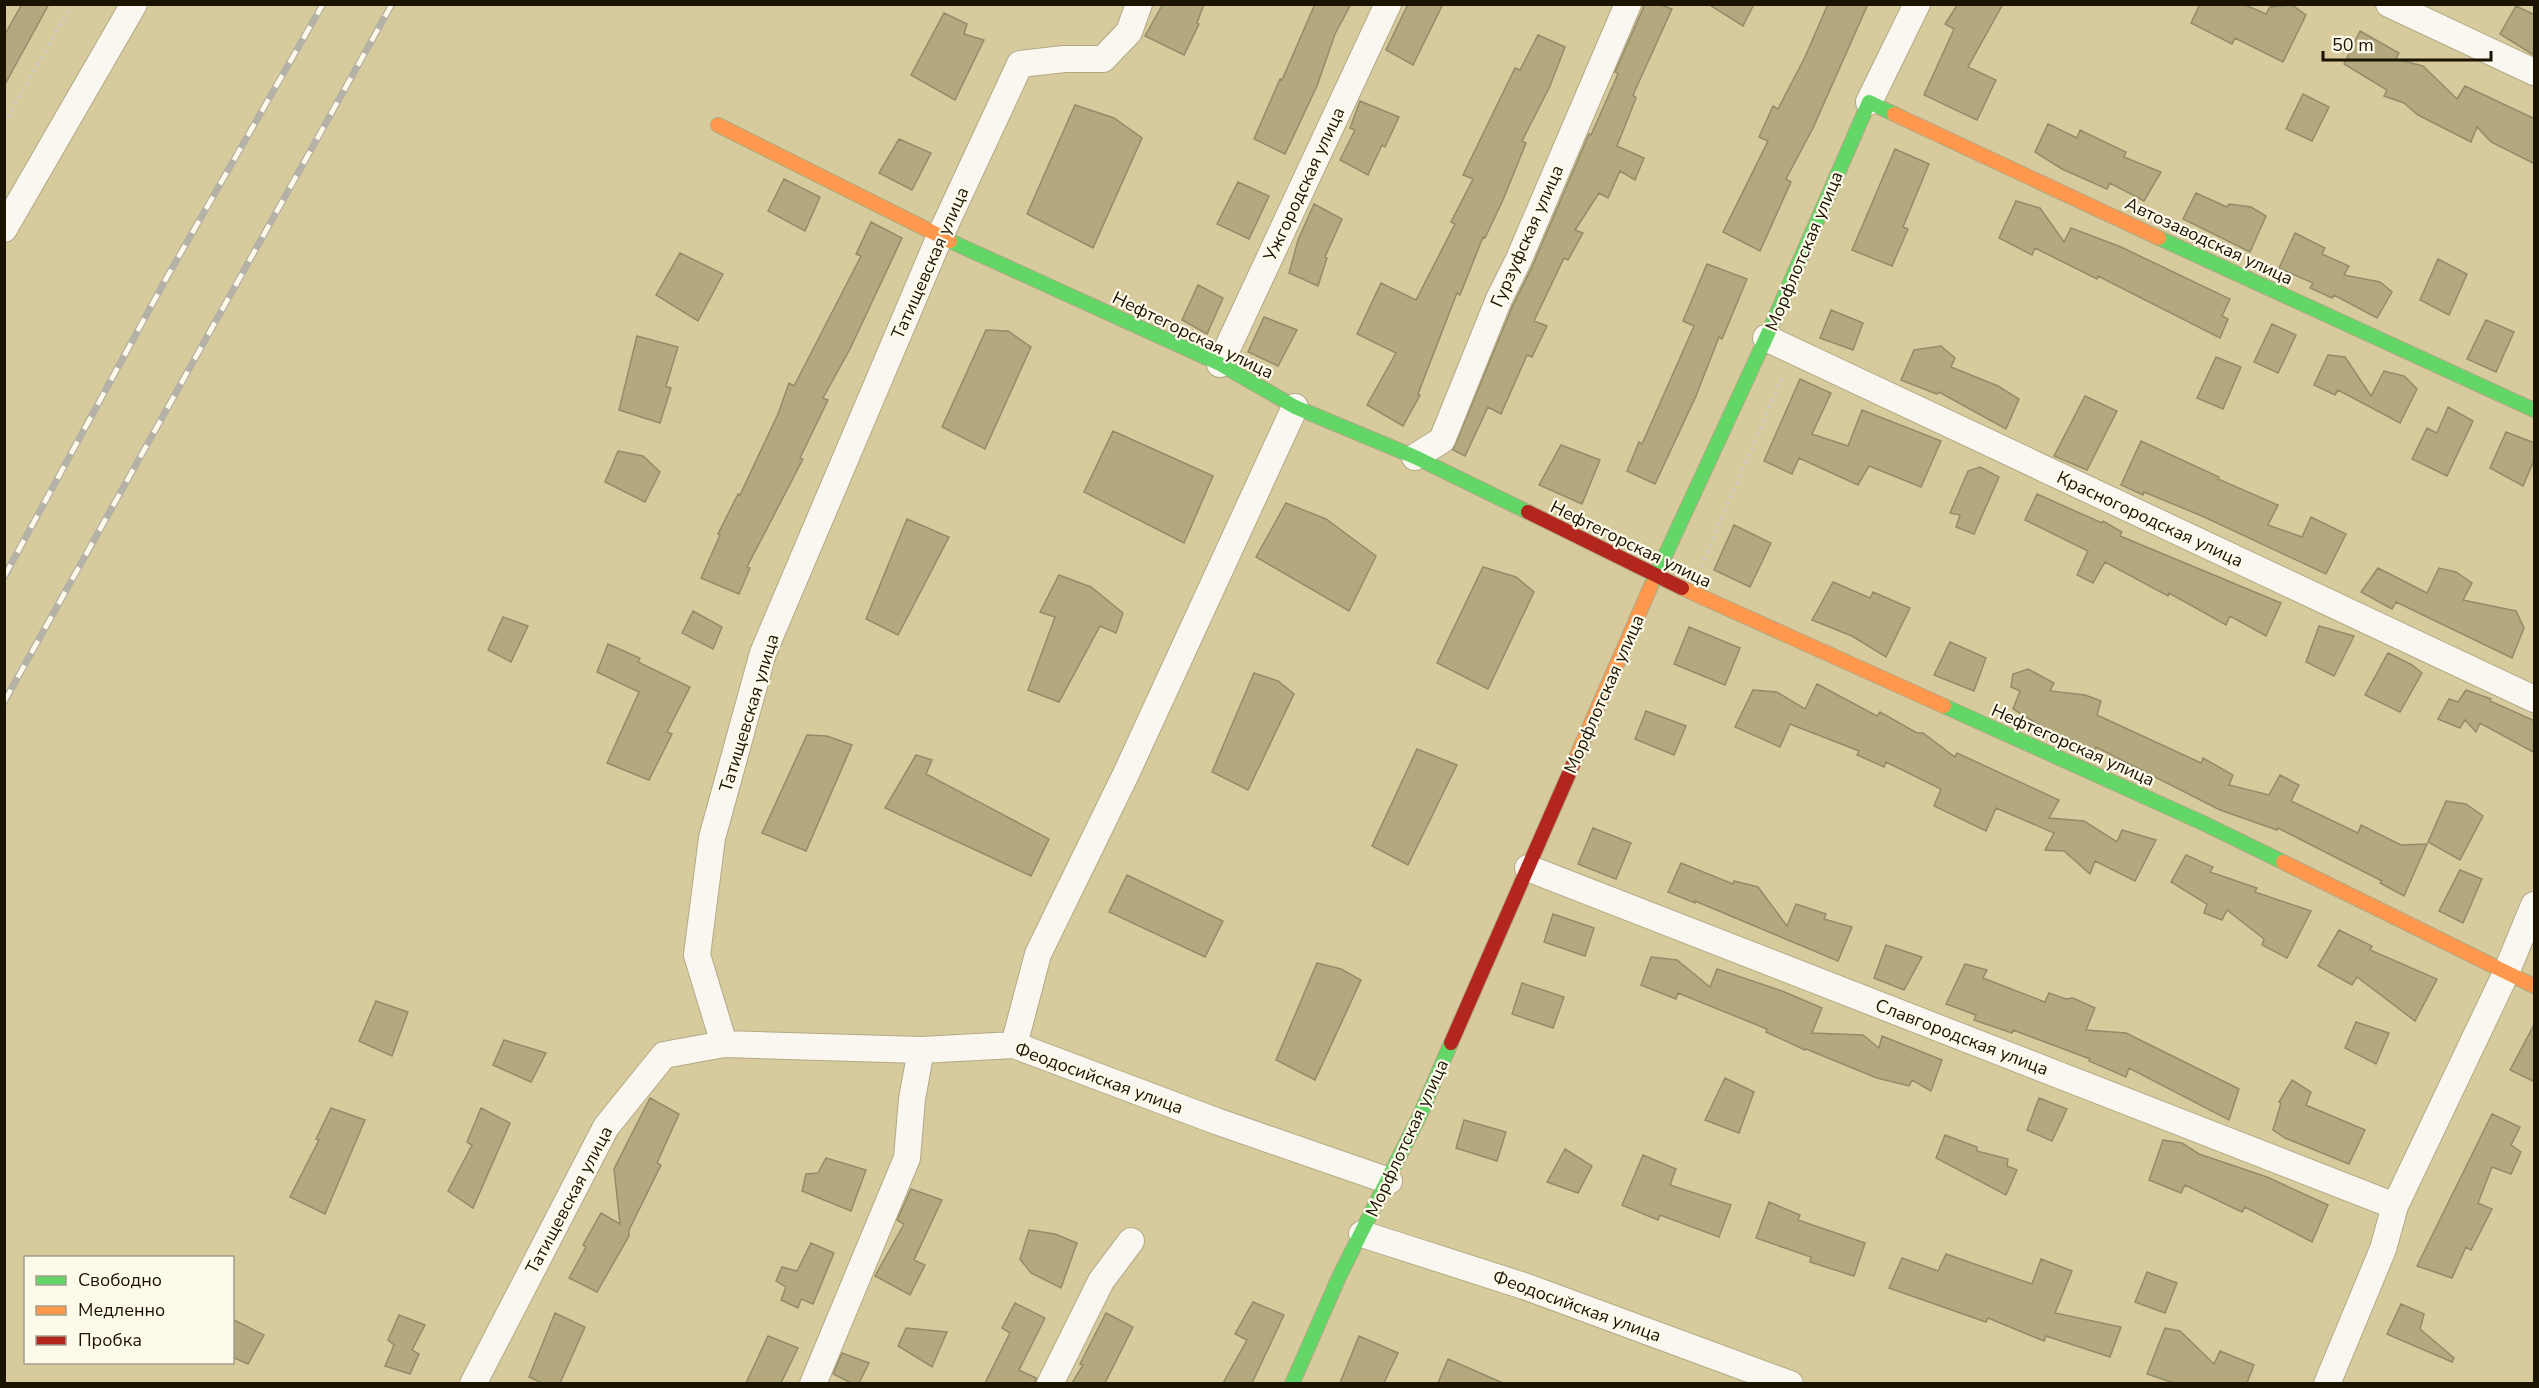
<svg xmlns="http://www.w3.org/2000/svg" width="2539" height="1388" viewBox="0 0 2539 1388" font-family="'Nunito Sans',sans-serif">
  <rect width="100%" height="100%" fill="#d7cb9d"/>
  <path fill="#b3a87e" stroke="#948b6a" stroke-width="1.5" d="M22,4H49L4,86V36Z
    M1163,4H1204L1197,23L1199,24L1184,55L1145,36Z
    M1315,4H1351L1335,34L1317,86L1285,154L1254,139L1280,79L1282,80Z
    M1408,4H1443L1413,65L1386,50Z
    M1645,4H1658L1672,9L1633,95L1636,98L1617,146L1644,158L1635,180L1620,171L1608,198L1599,193L1575,230L1583,233L1568,260L1564,258L1534,321L1547,326L1532,357L1527,355L1501,414L1488,407L1465,456L1453,450L1513,305L1532,267L1589,134L1591,135L1618,74L1615,72Z
    M1708,4H1754L1743,26Z
    M1828,4H1868L1813,128L1786,179L1791,182L1760,251L1723,232L1768,141L1759,137L1773,106L1778,109L1805,57Z
    M1958,4H2003L1968,67L1996,80L1977,120L1924,95L1954,29L1945,24Z
    M2200,4H2243L2266,14L2270,7L2292,5L2306,15L2283,62L2235,38L2232,44L2191,23Z
    M2516,6L2535,15V56L2500,34Z
    M944,13L967,24L964,34L984,40L955,100L911,75Z
    M2360,31L2399,53L2396,59L2423,66L2457,99L2465,86L2535,119V164L2491,142L2477,127L2471,142L2418,115L2404,103L2384,96L2387,90L2344,64Z
    M1538,35L1565,47L1550,86L1522,141L1526,143L1503,200L1485,238L1483,237L1460,295L1457,293L1418,394L1420,395L1403,426L1367,405L1396,353L1357,334L1381,283L1416,300L1455,224L1451,222L1473,179L1463,175L1515,68L1520,70Z
    M2303,94L2329,107L2312,141L2286,129Z
    M1360,101L1399,117L1385,147L1382,145L1368,175L1340,160L1355,130L1350,128Z
    M1075,105L1114,118L1142,138L1093,248L1027,214Z
    M2048,124L2077,138L2080,130L2126,152L2124,157L2161,172L2144,201L2110,183L2107,189L2062,169L2035,152Z
    M899,139L931,153L912,190L879,173Z
    M1895,149L1929,164L1903,227L1908,229L1892,266L1852,250Z
    M784,179L820,197L805,231L768,211Z
    M1238,182L1269,196L1249,239L1217,224Z
    M2196,193L2227,207L2229,204L2251,207L2266,216L2250,252L2183,219Z
    M2016,201L2040,208L2064,242L2071,228L2121,247L2230,299L2222,316L2228,319L2220,338L2098,276L2097,279L2035,248L2032,255L1999,238Z
    M1314,204L1342,219L1325,257L1327,258L1318,286L1289,273L1298,240Z
    M871,222L902,238L850,349L823,398L828,400L800,458L803,459L747,567L750,568L739,594L701,578L720,535L718,534L738,494L740,495L778,414L789,383L794,386L861,256L856,254Z
    M2295,233L2325,248L2322,254L2349,266L2344,275L2380,282L2392,292L2377,318L2334,295L2332,298L2310,288L2313,283L2279,268Z
    M680,253L723,274L698,321L656,295Z
    M2438,259L2467,274L2449,315L2420,300Z
    M1707,264L1747,279L1722,339L1719,337L1696,396L1655,484L1627,471L1639,442L1642,444L1694,326L1683,321Z
    M1198,285L1223,298L1207,334L1182,320Z
    M1831,310L1863,323L1853,350L1820,338Z
    M1264,317L1297,330L1278,366L1248,352Z
    M2486,320L2514,332L2496,372L2467,359Z
    M2272,324L2296,335L2278,373L2254,362Z
    M986,330L1008,331L1031,347L985,449L942,427Z
    M637,336L678,347L666,386L671,388L660,423L619,410Z
    M1941,346L1955,358L1951,367L1998,386L2019,399L2006,429L1939,392L1937,394L1901,380L1914,350Z
    M2328,355L2345,357L2371,396L2384,371L2404,376L2417,389L2400,423L2338,390L2335,395L2314,385Z
    M2216,357L2241,367L2223,409L2197,398Z
    M1800,379L1831,393L1812,434L1848,446L1862,410L1941,441L1921,487L1869,466L1858,485L1799,458L1792,474L1764,461Z
    M2085,396L2117,411L2087,470L2054,456Z
    M2448,407L2473,421L2447,476L2412,459L2427,428L2437,433Z
    M1113,431L1213,476L1184,543L1084,492Z
    M2506,432L2535,443V458L2523,486L2490,468Z
    M2141,441L2219,477L2218,479L2278,505L2268,525L2302,537L2311,517L2346,534L2326,574L2202,516L2144,492L2143,495L2121,485Z
    M1561,445L1600,460L1582,504L1539,485Z
    M618,451L643,456L660,472L645,502L605,482Z
    M1980,467L1999,477L1974,534L1956,527L1960,515L1950,513L1968,471Z
    M2037,494L2102,523L2103,521L2122,532L2120,536L2281,603L2266,636L2230,616L2226,625L2169,593L2168,596L2105,562L2093,583L2077,575L2088,551L2025,520Z
    M1286,503L1326,519L1376,556L1349,611L1256,557Z
    M907,519L949,537L898,635L866,619Z
    M1734,525L1771,543L1750,587L1714,570Z
    M1483,567L1516,577L1534,592L1488,689L1437,663Z
    M2378,568L2427,593L2439,568L2456,572L2472,583L2463,600L2516,611L2524,628L2512,658L2396,602L2392,609L2361,592Z
    M1059,575L1091,587L1123,613L1116,633L1100,626L1059,702L1028,690L1055,617L1040,612Z
    M1833,582L1870,598L1873,592L1910,608L1886,657L1852,636L1812,620Z
    M693,611L722,627L713,649L682,633Z
    M503,617L528,626L511,662L488,650Z
    M2319,626L2354,636L2334,676L2306,662Z
    M1689,627L1740,648L1725,685L1674,664Z
    M1950,642L1986,658L1974,691L1934,675Z
    M608,644L640,658L638,662L690,687L667,732L672,734L649,780L607,763L639,692L597,672Z
    M2388,653L2412,665L2422,673L2400,712L2365,695Z
    M2028,669L2054,683L2050,691L2085,695L2101,701L2097,715L2201,763L2203,758L2233,775L2229,785L2269,795L2280,775L2299,785L2291,801L2358,833L2361,825L2401,845L2427,844L2404,896L2380,883L2382,881L2278,828L2277,830L2220,810L2096,747L2093,752L2039,728L2041,726L2013,709L2020,691L2011,687L2013,674Z
    M1254,673L1278,681L1294,694L1248,790L1212,772Z
    M1817,684L1877,716L1880,712L1917,733H1923L1955,757L1957,753L2059,800L2049,818L2084,821L2117,842L2122,830L2156,840L2135,881L2095,861L2090,874L2064,851L2045,850L2054,833L1996,808L1986,831L1934,806L1941,789L1886,762L1884,767L1857,755L1859,751L1790,724L1780,747L1735,727L1753,690L1777,692L1805,709Z
    M2466,690L2491,699L2490,701L2535,721V753L2480,723L2476,732L2465,720L2460,728L2438,719L2449,699L2458,702Z
    M1646,711L1686,726L1674,755L1635,739Z
    M807,735L827,736L852,745L806,851L762,833Z
    M1417,749L1457,765L1408,865L1372,846Z
    M916,755L932,760L926,774L1049,839L1031,876L885,808Z
    M2446,801L2466,804L2483,816L2460,860L2428,842Z
    M1593,828L1631,843L1616,879L1578,864Z
    M2186,855L2213,867L2210,872L2257,888L2255,892L2311,911L2287,958L2262,945L2264,939L2227,910L2222,920L2204,913L2207,904L2171,882Z
    M1681,863L1733,884L1734,881L1758,887L1787,926L1796,904L1826,914L1824,919L1852,927L1838,961L1695,901V903L1668,892Z
    M2460,870L2482,879L2463,923L2439,911Z
    M1127,875L1223,921L1205,957L1109,912Z
    M1553,914L1594,928L1585,956L1544,942Z
    M2339,930L2372,946L2370,950L2437,979L2415,1021L2357,977L2352,985L2318,966Z
    M1886,945L1922,957L1904,990L1874,978Z
    M1651,957L1677,960L1710,987L1717,969L1782,991L1822,1008L1812,1033L1863,1035L1879,1048L1882,1036L1942,1060L1931,1091L1912,1080L1909,1086L1877,1078L1806,1049L1805,1050L1766,1032L1767,1029L1678,993L1676,999L1641,985Z
    M1317,963L1341,969L1361,980L1315,1080L1276,1060Z
    M1965,964L1987,970L1983,978L2045,1002L2049,993L2066,999L2073,998L2095,1008L2086,1030L2126,1033L2239,1089L2229,1120L2129,1068L2126,1077L2089,1061L2090,1059L2013,1030L2012,1033L1974,1020L1976,1015L1946,1004Z
    M1522,983L1564,997L1553,1028L1512,1014Z
    M376,1001L408,1012L392,1056L359,1041Z
    M2356,1022L2389,1033L2376,1064L2345,1048Z
    M2535,1023V1082L2510,1070Z
    M504,1040L546,1053L531,1082L493,1065Z
    M1725,1078L1754,1092L1739,1133L1705,1120Z
    M2292,1080L2311,1092L2306,1105L2365,1130L2349,1164L2285,1138L2273,1130L2281,1103L2279,1102Z
    M650,1098L679,1114L657,1163L661,1165L629,1230V1236L597,1292L569,1278L586,1247L583,1245L601,1213L620,1224L614,1169Z
    M2039,1098L2067,1109L2052,1141L2027,1130Z
    M331,1108L365,1120L325,1214L290,1197L319,1140L316,1139Z
    M481,1108L510,1123L473,1208L448,1191L472,1145L467,1142Z
    M2492,1114L2520,1127L2511,1145L2521,1152L2511,1174L2492,1167L2478,1203L2492,1209L2471,1250L2466,1247L2452,1278L2417,1266Z
    M1464,1120L1506,1132L1497,1161L1456,1148Z
    M1945,1135L1977,1147V1151L2008,1159L2007,1166L2017,1170L2006,1195L1936,1158Z
    M2163,1140L2182,1143L2199,1154L2267,1177L2328,1205L2312,1242L2245,1207L2242,1212L2185,1185L2181,1193L2149,1180Z
    M1565,1149L1592,1166L1578,1193L1547,1182Z
    M1643,1155L1676,1169L1670,1185L1731,1205L1719,1237L1660,1215L1658,1220L1622,1205Z
    M826,1158L866,1170L851,1211L802,1191L806,1174L818,1173Z
    M911,1189L942,1200L914,1260L925,1265L910,1295L875,1276L904,1224L897,1220Z
    M1769,1202L1800,1215L1798,1220L1865,1243L1854,1276L1810,1262L1811,1257L1756,1238Z
    M1029,1230L1055,1234L1077,1243L1061,1288L1031,1273L1020,1259Z
    M811,1243L834,1253L813,1304L801,1299L798,1308L781,1300L786,1287L776,1281L782,1267L797,1271Z
    M1946,1254L2032,1284L2041,1259L2072,1271L2055,1313L2121,1327L2110,1357L2046,1336L2044,1341L1988,1318L1986,1322L1889,1288L1902,1258L1938,1271Z
    M2147,1272L2177,1283L2165,1313L2135,1302Z
    M1253,1302L1284,1315L1252,1383H1223L1247,1340L1235,1334Z
    M1015,1303L1045,1318L1019,1370L1036,1378L1035,1383H985L1010,1333L1002,1328Z
    M2401,1304L2424,1314L2420,1329L2454,1358L2452,1362L2387,1334Z
    M555,1313L585,1327L560,1383H542L529,1377Z
    M1106,1313L1133,1327L1105,1383H1072L1083,1365L1080,1364Z
    M399,1315L425,1325L412,1350L419,1354L410,1374L385,1366L394,1345L388,1340Z
    M232,1319L264,1335L248,1364L232,1357Z
    M906,1328L947,1332L932,1367L898,1346Z
    M2165,1328L2180,1331L2214,1364L2220,1351L2254,1365L2247,1383H2174L2147,1374Z
    M768,1336L798,1348L781,1383H746Z
    M1359,1336L1398,1353L1384,1383H1340Z
    M842,1353L869,1363L859,1383H851L833,1374Z
    M1448,1359L1503,1383H1438Z"/>
  <g fill="none" stroke-linecap="round" stroke-linejoin="round">
    <defs>
      <path id="street" d="M2389,4L2534,72
        M1869,102L1917,4
        M4,229L134,4
        M1766,338L2534,699
        M1220,364L1388,4
        M1415,457L1442,440L1499,299L1518,261L1628,4
        M1528,868L2395,1206
        M724,1044L921,1050L1014,1045L1216,1121L1389,1181
        M1014,1045L1038,954L1125,776L1295,407
        M1362,1234L1524,1286L1790,1384
        M473,1384L606,1127L664,1055L724,1044L697,955L712,838L763,653L940,236L1020,64L1064,59H1103L1129,32L1139,4
        M813,1384L907,1158L912,1099L921,1050
        M1050,1384L1101,1281L1131,1241
        M2327,1384L2383,1249L2395,1206L2506,973L2534,905"/>
      <path id="fast" d="M2159,238L2534,410
        M950,241L1220,364L1295,407L1415,457L1528,512
        M1651,586L1766,338L1869,102L1894,114
        M1944,706L2203,823L2283,862
        M1292,1384L1339,1277L1420,1115L1451,1043"/>
      <path id="slow" d="M1894,114L2159,238
        M718,125L950,241
        M1682,588L1944,706
        M1575,760L1651,586
        M2283,862L2534,986"/>
      <path id="jam" d="M1528,512L1682,588
        M1451,1043L1575,760"/>
    </defs>
    <use href="#street" stroke="#b3a984" stroke-width="28"/>
    <use href="#fast" stroke="#b3a984" stroke-width="16"/>
    <use href="#slow" stroke="#b3a984" stroke-width="16"/>
    <use href="#jam" stroke="#b3a984" stroke-width="16"/>
    <path stroke="#d0ccbe" stroke-width="4" stroke-dasharray="3 4.5" stroke-linecap="butt" d="M4,124L72,4
      M1701,567L1784,373"/>
    <use href="#street" stroke="#f9f7f0" stroke-width="26"/>
    <use href="#fast" stroke="#63d668" stroke-width="14"/>
    <use href="#slow" stroke="#ff974d" stroke-width="14"/>
    <use href="#jam" stroke="#b3261e" stroke-width="14"/>
    <defs>
      <path id="rail" d="M4,577L167,277L323,4
        M4,702L392,4"/>
    </defs>
    <use href="#rail" stroke="#b4b1a6" stroke-width="7"/>
    <use href="#rail" stroke="#fefaea" stroke-width="4.5" stroke-dasharray="14" stroke-linecap="butt"/>
  </g>
  <g text-anchor="middle" dominant-baseline="central" stroke-width="4.5" stroke-linejoin="round" paint-order="stroke">
    <g font-size="18" fill="#1a1300" stroke="#fefaea">
      <text transform="translate(1304 184) rotate(-65)">Ужгородская улица</text>
      <text transform="translate(1527 236) rotate(-66)">Гурзуфская улица</text>
      <text transform="translate(2209 241) rotate(25)">Автозаводская улица</text>
      <text transform="translate(1804 251) rotate(-67)">Морфлотская улица</text>
      <text transform="translate(930 263) rotate(-66)">Татищевская улица</text>
      <text transform="translate(1193 335) rotate(26)">Нефтегорская улица</text>
      <text transform="translate(2150 519) rotate(25)">Красногородская улица</text>
      <text transform="translate(1631 544) rotate(26)">Нефтегорская улица</text>
      <text transform="translate(1604 694) rotate(-66)">Морфлотская улица</text>
      <text transform="translate(749 713) rotate(-73)">Татищевская улица</text>
      <text transform="translate(2073 745) rotate(24)">Нефтегорская улица</text>
      <text transform="translate(1962 1037) rotate(21)">Славгородская улица</text>
      <text transform="translate(1099 1078) rotate(20)">Феодосийская улица</text>
      <text transform="translate(1407 1138) rotate(-65)">Морфлотская улица</text>
      <text transform="translate(569 1200) rotate(-62)">Татищевская улица</text>
      <text transform="translate(1577 1306) rotate(20)">Феодосийская улица</text>
    </g>
  </g>
  <rect width="2539" height="1388" fill="none" stroke="#1a1300" stroke-width="12"/>
  <rect x="24" y="1256" width="210" height="108" fill="#fefaea" stroke="#a39e8c" stroke-width="1.5"/>
  <rect x="36" y="1276" width="30" height="9" fill="#63d668" stroke="#a39e8c" stroke-width="1.5"/>
  <text x="78" y="1286" font-size="18" fill="#1a1300">Свободно</text>
  <rect x="36" y="1306" width="30" height="9" fill="#ff974d" stroke="#a39e8c" stroke-width="1.5"/>
  <text x="78" y="1316" font-size="18" fill="#1a1300">Медленно</text>
  <rect x="36" y="1336" width="30" height="9" fill="#b3261e" stroke="#a39e8c" stroke-width="1.5"/>
  <text x="78" y="1346" font-size="18" fill="#1a1300">Пробка</text>
  <path d="M2323 51v9h168v-9" fill="none" stroke="#1a1300" stroke-width="3"/>
  <text x="2332" y="51" font-size="18" fill="#1a1300" stroke="#fefaea" stroke-width="4.5" paint-order="stroke">50 m</text>
</svg>
